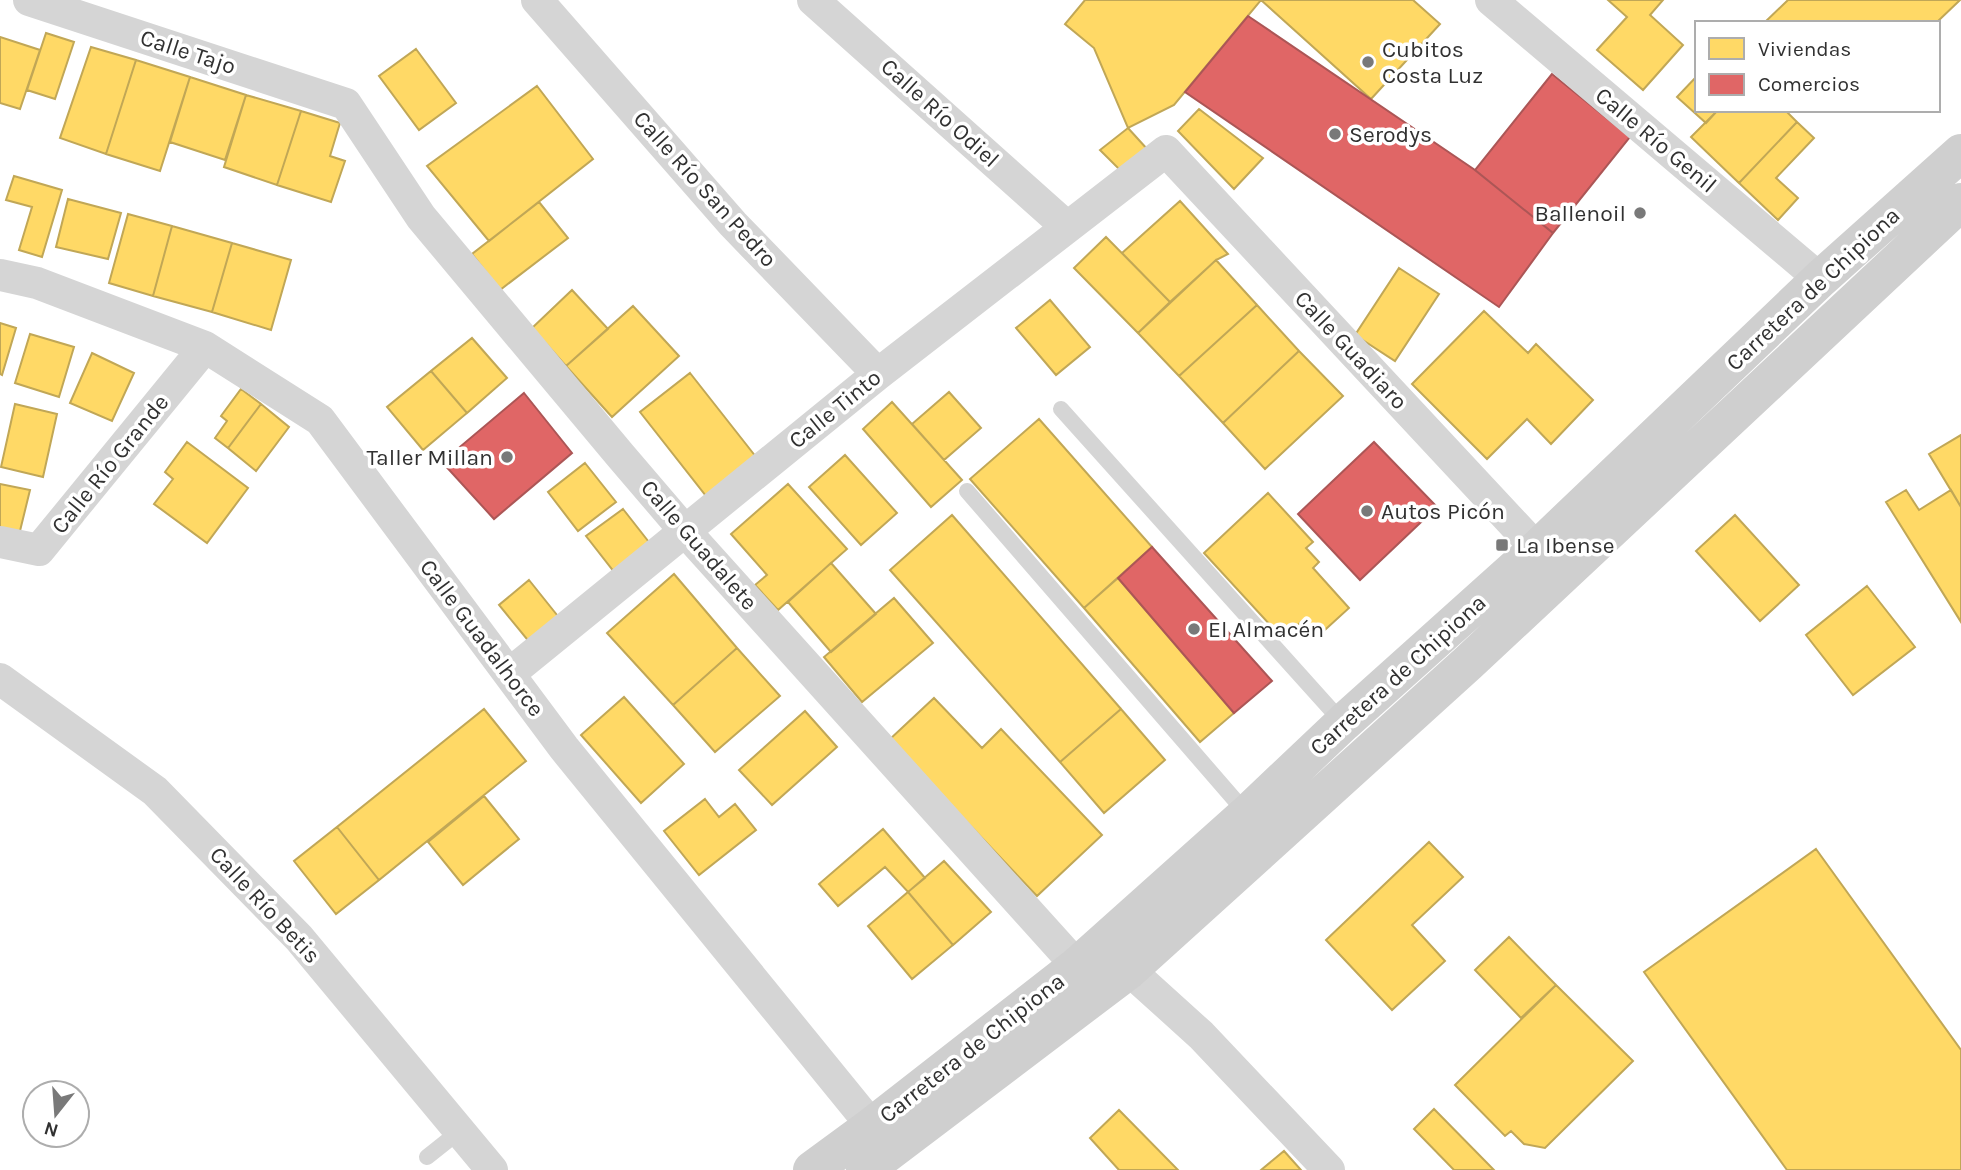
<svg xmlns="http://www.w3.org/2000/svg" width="1961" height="1170" viewBox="0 0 1961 1170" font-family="Karla,sans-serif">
  <rect width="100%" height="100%" fill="#fff"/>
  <path fill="#ffd966" stroke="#c1a756" stroke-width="2" d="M1085,0H1261L1174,105L1128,128L1094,48L1065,24Z
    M1261,0H1413L1440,24L1371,99Z
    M1608,0H1663L1650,15L1683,45L1643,90L1597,50L1627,17Z
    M1788,0H1960L1936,23H1764Z
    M46,33L74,42L55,99L27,90Z
    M0,37L40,50L20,109L0,103Z
    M91,47L136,60L106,154L60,138Z
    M416,49L456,103L419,130L379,76Z
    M136,60L190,77L160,171L106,154Z
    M1697,76V110H1718L1706,123L1677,97Z
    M190,77L246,95L225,160L170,142Z
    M537,86L593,159L489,241L427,166Z
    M246,95L301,111L277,185L224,167Z
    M1199,109L1263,158L1234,189L1178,131Z
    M1718,110H1785L1797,122L1739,183L1691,137Z
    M301,111L340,123L330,156L345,161L331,202L277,185Z
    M1797,122L1814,138L1776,178L1798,198L1778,220L1739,183Z
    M1128,128L1148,150L1122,172L1100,150Z
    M14,176L62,190L42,257L19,250L32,207L6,200Z
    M68,199L121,213L108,259L56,247Z
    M1180,201L1228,254L1216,260L1170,302L1122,253Z
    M539,202L568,238L500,290L472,254Z
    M128,214L172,226L153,296L109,283Z
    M172,226L232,243L212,312L153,296Z
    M1106,237L1170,302L1138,333L1074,268Z
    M232,243L291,260L271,330L212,312Z
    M1216,260L1257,305L1179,376L1138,333Z
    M1399,268L1439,294L1395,361L1355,335Z
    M572,290L608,329L566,366L532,328Z
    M1050,300L1090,347L1056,375L1016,328Z
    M1257,305L1299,351L1223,423L1179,376Z
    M633,306L679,356L612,417L566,366Z
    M1484,311L1528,353L1536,344L1593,400L1551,444L1527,419L1487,459L1412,384Z
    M0,323L16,328L2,375L0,374Z
    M30,334L74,347L59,397L15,383Z
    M472,338L507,378L467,413L431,371Z
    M1299,351L1343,396L1265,469L1223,423Z
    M92,353L134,373L112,421L70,403Z
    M431,371L467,413L423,450L387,407Z
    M690,373L760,462L710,501L640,412Z
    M241,389L261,404L228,448L215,438L227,421L221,416Z
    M949,392L981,428L944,460L912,424Z
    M892,402L962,480L931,507L863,429Z
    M15,404L57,414L43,477L1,467Z
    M261,404L289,427L256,471L228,448Z
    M1039,419L1152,547L1084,608L970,479Z
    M1961,435V507L1929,454Z
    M187,442L248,488L207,543L154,504L173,479L165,472Z
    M845,455L897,513L861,545L809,487Z
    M585,463L616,502L578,531L548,492Z
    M0,484L30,490L19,535L0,530Z
    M788,484L847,549L778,610L755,585L767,575L731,534Z
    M1906,490L1919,510L1951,490L1961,507V622L1886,502Z
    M1268,493L1313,542L1306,548L1319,562L1313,568L1349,608L1316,638L1301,622L1283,639L1204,553Z
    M623,509L652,546L615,573L586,536Z
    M952,515L1121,709L1060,762L890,570Z
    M1735,515L1799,585L1760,621L1696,551Z
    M831,563L876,614L831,652L788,602Z
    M674,574L737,648L673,705L607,633Z
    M1118,578L1234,713L1200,742L1084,608Z
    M529,580L561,620L531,644L499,605Z
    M1867,586L1915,647L1853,695L1806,635Z
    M894,598L933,643L862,702L824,657Z
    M737,648L780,696L715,752L673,705Z
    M624,697L684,764L641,803L581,735Z
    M934,698L982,748L1001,729L1102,835L1037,896L889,740Z
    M484,709L526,761L379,880L337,827Z
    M1121,709L1165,760L1104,813L1060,762Z
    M805,711L837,747L772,805L739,770Z
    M484,796L519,839L463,885L428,842Z
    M705,799L719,817L735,804L756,830L699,875L664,831Z
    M337,827L379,880L336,914L294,861Z
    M883,829L925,878L908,892L885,867L838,906L819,884Z
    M1429,842L1463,877L1412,925L1445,961L1392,1010L1326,940Z
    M1816,849L1961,1050V1170H1787L1644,972Z
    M944,861L991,912L953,945L908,892Z
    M908,892L953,945L912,979L868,926Z
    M1509,937L1556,985L1521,1018L1475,970Z
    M1556,985L1633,1061L1545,1148L1524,1144L1511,1131L1505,1136L1455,1085Z
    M1434,1109L1494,1170H1454L1414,1129Z
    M1119,1110L1178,1170H1119L1090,1138Z
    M1284,1151L1301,1170H1261Z"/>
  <path fill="#e06666" stroke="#ac5656" stroke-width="2" d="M1248,16L1475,170L1553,233L1499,307L1185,92Z
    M1552,74L1630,137L1553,233L1475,170Z
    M524,393L572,453L494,519L442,462Z
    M1374,442L1437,507L1360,580L1298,514Z
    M1152,547L1272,681L1234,713L1118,578Z"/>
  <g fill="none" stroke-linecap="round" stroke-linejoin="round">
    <path stroke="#d5d5d5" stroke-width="16" d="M1061,409L1343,723
      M967,491L1247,814
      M427,1157L461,1130"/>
    <path stroke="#d5d5d5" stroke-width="32" d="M29,0L346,104L421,217L620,455L685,531L1077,966
      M537,0L733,224L878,374
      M813,0L1067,227
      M1491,0L1820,279
      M0,275L37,283L205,347L320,420L564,748L872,1126
      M0,542L39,550L205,347
      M509,674L878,374L1166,151L1537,549
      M0,679L155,791L299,938L492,1170
      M1129,970L1201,1035L1329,1170"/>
    <path stroke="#cfcfcf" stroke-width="38" d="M812,1170L872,1126L1077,966L1247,814L1343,723L1537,549L1820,279L1961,153
      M865,1170L1129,970L1468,663L1961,202"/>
  </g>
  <g fill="#797979" stroke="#fff" stroke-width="2.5">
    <circle cx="1368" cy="62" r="7"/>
    <circle cx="1335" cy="134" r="7"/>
    <circle cx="1640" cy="213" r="7"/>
    <circle cx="507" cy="457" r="7"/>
    <circle cx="1367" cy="511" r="7"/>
    <rect x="1495" y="538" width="14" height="14" rx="3.5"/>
    <circle cx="1194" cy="629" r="7"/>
  </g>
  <g text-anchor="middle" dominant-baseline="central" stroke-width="7" stroke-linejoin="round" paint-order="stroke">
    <g font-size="23" fill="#313131" stroke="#fff" text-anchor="start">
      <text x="1382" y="49">Cubitos<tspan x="1382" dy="26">Costa Luz</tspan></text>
      <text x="1349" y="134">Serodys</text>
      <text x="1626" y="213" text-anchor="end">Ballenoil</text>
      <text x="493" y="457" text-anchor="end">Taller Millan</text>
      <text x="1381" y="511">Autos Picón</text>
      <text x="1516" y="545">La Ibense</text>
      <text x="1208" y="629">El Almacén</text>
    </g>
    <g font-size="23" fill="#313131" stroke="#fff">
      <text transform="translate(188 52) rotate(18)">Calle Tajo</text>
      <text transform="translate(940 113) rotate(42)">Calle Río Odiel</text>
      <text transform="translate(1656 140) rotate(40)">Calle Río Genil</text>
      <text transform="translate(705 189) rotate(48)">Calle Río San Pedro</text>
      <text transform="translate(1813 289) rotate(-43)">Carretera de Chipiona</text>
      <text transform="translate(1351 350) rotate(47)">Calle Guadiaro</text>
      <text transform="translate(835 409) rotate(-39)">Calle Tinto</text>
      <text transform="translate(110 464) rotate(-51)">Calle Río Grande</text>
      <text transform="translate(699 545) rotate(49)">Calle Guadalete</text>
      <text transform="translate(482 638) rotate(53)">Calle Guadalhorce</text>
      <text transform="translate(1398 675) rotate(-42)">Carretera de Chipiona</text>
      <text transform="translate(265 905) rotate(47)">Calle Río Betis</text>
      <text transform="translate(972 1048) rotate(-38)">Carretera de Chipiona</text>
    </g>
  </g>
  <rect x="1695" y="21" width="245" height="91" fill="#ffffff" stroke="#adadad" stroke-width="2"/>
  <rect x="1709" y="38" width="35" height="21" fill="#ffd966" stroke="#adadad" stroke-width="2"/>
  <text x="1758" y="56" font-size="21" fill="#313131">Viviendas</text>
  <rect x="1709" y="74" width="35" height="21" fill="#e06666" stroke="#adadad" stroke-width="2"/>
  <text x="1758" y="91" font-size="21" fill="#313131">Comercios</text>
  <g transform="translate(56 1114) rotate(197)"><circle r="33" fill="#ffffff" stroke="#adadad" stroke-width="2"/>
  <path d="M0-5L12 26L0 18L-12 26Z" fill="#797979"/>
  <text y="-10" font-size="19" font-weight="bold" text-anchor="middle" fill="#313131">N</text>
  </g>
</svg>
